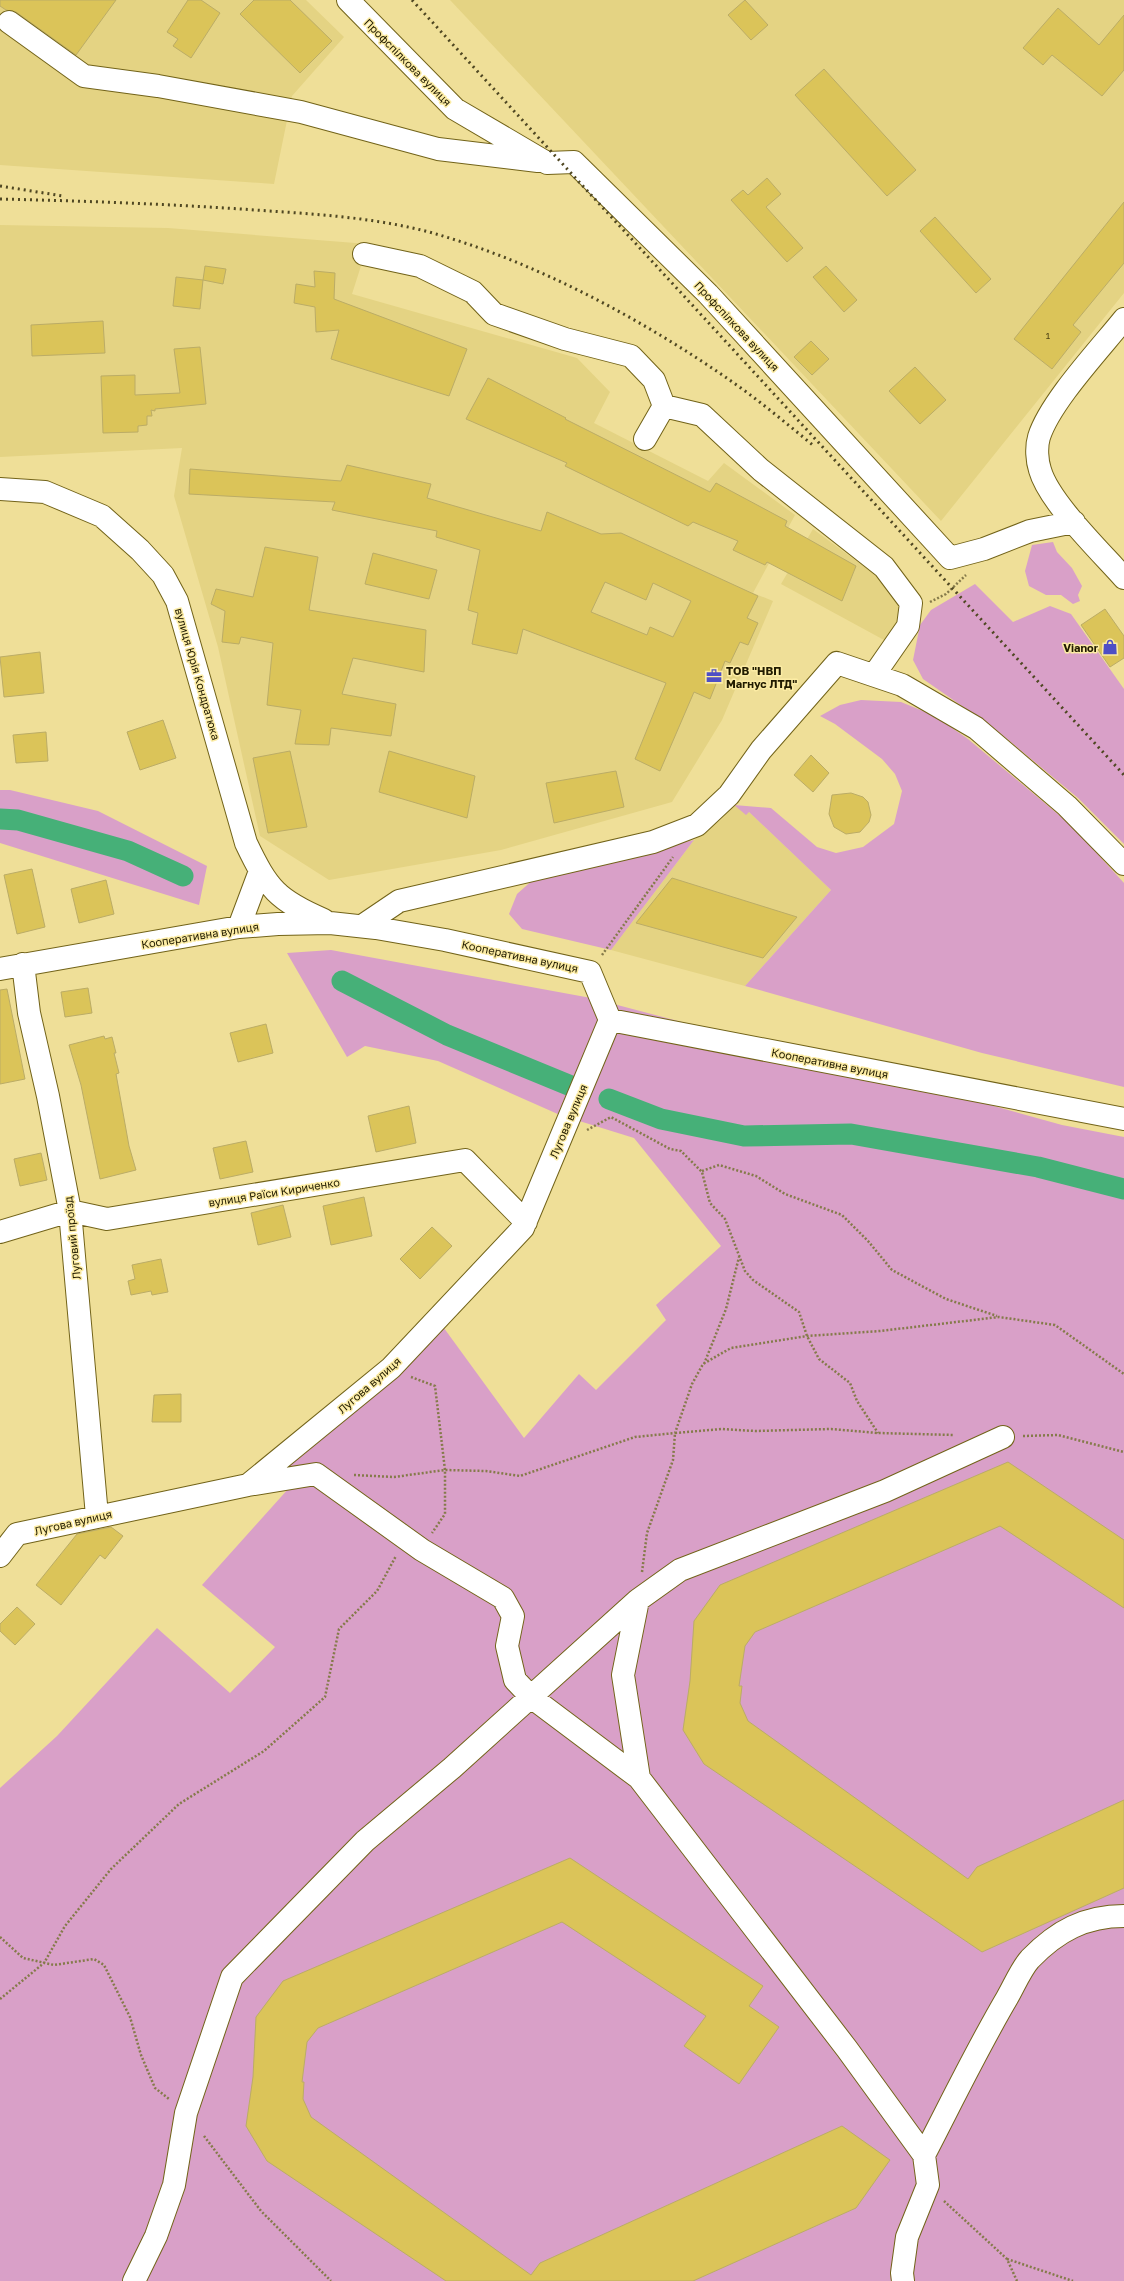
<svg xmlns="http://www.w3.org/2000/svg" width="1124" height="2281" viewBox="0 0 1124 2281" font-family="'Golos Text',sans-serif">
  <rect width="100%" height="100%" fill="#efdf98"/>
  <path fill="#e4d383" d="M0,0H306L344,37L292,96L274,184L0,165Z
    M450,0H1124V293L941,521Z
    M0,225L168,228L368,244L352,294L577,358L610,392L594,423L708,481L724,463L795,515L753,593L773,601L722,720L672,802L501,850L329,880L260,836L218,647L174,496L182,448L0,457Z
    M813,529L889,585L903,611L894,633L884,640L781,584Z
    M734,805L749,812L831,890L745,986L611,950L694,840L722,819Z"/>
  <path fill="#d9a0c8" d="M1053,542L1057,552L1072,568L1082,586L1078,595L1080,601L1073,604L1061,595H1046L1029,586L1025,571L1032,545Z
    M975,584L1013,622L1050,606L1071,614L1124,689V844L1078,798L995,729L923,679L913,660L920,625L931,610Z
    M861,700L901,702L935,716L968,739L1071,825L1124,883V1087L982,1053L745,986L831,890L749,812L746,815L734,805L771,808L817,847L836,853L863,847L894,824L902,791L895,774L882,759L835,724L820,716L840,705Z
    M0,790H10L98,811L207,866L199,905L0,843Z
    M694,840L611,950L522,929L509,914L517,894L535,878Z
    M331,950L591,998L897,1079L1062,1125L1124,1137V2281H0V1788L57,1736L157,1628L230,1693L275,1647L202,1585L289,1488L270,1474L441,1324L524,1438L579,1374L596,1390L666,1320L656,1305L721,1246L634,1138L560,1115L438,1061L365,1046L347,1057L287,953Z"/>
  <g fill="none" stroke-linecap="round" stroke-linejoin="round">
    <path stroke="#46b078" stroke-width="21" d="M0,819L18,820L128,851L183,876
      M342,981L447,1035L571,1086
      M609,1099L661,1119L744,1136L851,1134L1038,1167L1124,1189"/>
  </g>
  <path fill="#dbc459" stroke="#bbac66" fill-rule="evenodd" d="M0,0H116L76,55L16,12L6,10L0,6Z
    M188,0H201L220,13L191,58L173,46L178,39L167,32Z
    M254,0H290L332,41L300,73L240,14Z
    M745,0L768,25L751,40L728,15Z
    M1058,8L1099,45L1124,15V70L1102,96L1052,55L1043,65L1023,48Z
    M824,69L916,170L887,196L795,95Z
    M767,178L781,194L766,207L803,248L787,262L731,200L743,190L748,195Z
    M1124,202V263L1073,325L1081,332L1052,369L1014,339Z
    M935,217L991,279L976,293L920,231Z
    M205,266L226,269L223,284L203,280Z
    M826,266L857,300L844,312L813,277Z
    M314,271L335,273L334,299L467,349L449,396L331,359L339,330L316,332L315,307L294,303L296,284L315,287Z
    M176,277L203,280L200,309L173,306Z
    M103,321L105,353L32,356L31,325Z
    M811,341L829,359L812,375L794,357Z
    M200,347L206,404L155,409V411L151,410L152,416H147V425L138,426V432L103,433L101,376L135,375V395L180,393L174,349Z
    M915,367L946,400L920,424L889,391Z
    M488,378L566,418L565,419L710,492L716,483L787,521L785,526L856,566L842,601L767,562L765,565L733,550L738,541L693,522L688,526L565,466L567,463L466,419Z
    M347,465L431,484L427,498L541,531L547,512L601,534L621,533L758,596L747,618L758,623L748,645L740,642L730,663L725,661L710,699L694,692L660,771L635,759L666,683L523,629L517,654L472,644L478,613L468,610L480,550L436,537L437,531L332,510L335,502L189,494L190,469L341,481ZM605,582L646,600L653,583L691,601L673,637L650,627L647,635L591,612Z
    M265,547L318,557L309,610L426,630L424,672L353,658L342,694L396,704L391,736L331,728L329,745L295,744L301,710L267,705L273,643L241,637L239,644L222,642L225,611L211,604L216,589L253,597Z
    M373,553L437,570L429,599L365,584Z
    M1105,609L1124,636V658L1110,667L1081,625Z
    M40,652L44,693L4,697L0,657Z
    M163,720L176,758L140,770L127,732Z
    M46,732L48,761L16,763L13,735Z
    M290,751L307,827L268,833L253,758Z
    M389,751L475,776L467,818L379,792Z
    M811,755L829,773L813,792L794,775Z
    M616,771L624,807L554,823L546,783Z
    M851,793L863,797L868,802L871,815L869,822L860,832L846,834L834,827L829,814L832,795Z
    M32,869L45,927L17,934L4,875Z
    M672,878L797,917L763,958L636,923Z
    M106,880L114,914L79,923L71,889Z
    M88,988L92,1013L65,1017L61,992Z
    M7,989L25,1079L0,1084V990Z
    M266,1024L273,1053L238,1062L230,1033Z
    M104,1036L105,1039L112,1037L116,1053H114L119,1073L116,1074L129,1146L136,1170L100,1179L81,1085L69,1045Z
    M409,1106L416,1143L376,1152L368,1116Z
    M246,1141L253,1172L220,1179L213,1148Z
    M41,1153L47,1180L20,1186L14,1159Z
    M364,1197L372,1236L331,1245L323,1206Z
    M283,1205L291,1237L258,1245L251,1213Z
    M432,1227L452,1246L420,1279L400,1259Z
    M161,1259L168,1292L152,1295L151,1291L131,1295L128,1281L135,1279L132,1265Z
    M181,1394V1422H152L154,1395Z
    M1008,1462L1124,1540V1608L1000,1526L755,1632L745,1646L739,1686H742L740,1703L748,1721L968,1879L977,1867L1124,1800V1888L982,1952L704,1764L683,1730L690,1681L694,1621L720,1585Z
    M111,1527L123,1536L105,1559L100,1555L61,1605L36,1585L77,1534Z
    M17,1607L35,1624L15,1645L0,1631V1624Z
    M570,1858L763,1986L749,2006L779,2027L739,2084L684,2046L706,2016L562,1922L318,2028L307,2042L302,2082H304L303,2099L311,2117L531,2275L540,2263L842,2126L890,2160L856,2208L693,2281H446L267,2161L246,2126L253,2077L256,2017L283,1981Z"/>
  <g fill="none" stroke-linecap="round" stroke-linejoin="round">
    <defs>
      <path id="minor" d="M348,0L455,109L547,163L574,162L708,294L950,558L984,549L1030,531L1074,522
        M9,22L84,76L158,86L301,112L438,149L538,161
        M364,254L420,266L473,292L494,314L565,339L631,356L654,380L664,406
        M1124,319C1100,349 1050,402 1039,437C1036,447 1037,461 1040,470C1049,502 1101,552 1124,578
        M645,439L664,406L702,415L761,470L884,567L911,603L908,626L874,675
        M0,489L45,492L102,516L140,550L163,575L177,601L246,843C268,889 277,900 324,920
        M362,926L399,901L653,842L697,825L729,795L761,750L837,663L902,685L976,728L1067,806L1124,864
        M239,927L260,871
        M23,964L29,1013L48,1096L70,1211L97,1516
        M0,969L239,927L278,924L330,923L376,928L445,940L590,972L610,1020L1124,1119
        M0,1232L70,1211L107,1219L465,1160L526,1222
        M248,1485L316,1474L422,1550L503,1598L513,1616L507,1646L515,1680L531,1697L639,1778L847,2049L924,2155L928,2185L907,2237L902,2273L903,2281
        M0,1556L17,1534L248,1485L391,1368L523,1228L610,1020
        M638,1600L623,1675L639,1778
        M924,2155C951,2103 977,2049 1007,1998C1014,1986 1021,1969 1030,1959C1057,1931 1085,1916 1124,1916
        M134,2281L156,2236L174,2185L186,2113L232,1977L365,1841L452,1768L638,1600L680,1570L885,1491L1003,1437"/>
    </defs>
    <use href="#minor" stroke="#726319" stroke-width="24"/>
    <path stroke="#857a4a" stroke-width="2.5" stroke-dasharray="2 2" stroke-linecap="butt" d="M930,602L946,594L966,575
      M602,955L673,857
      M587,1130L611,1117L670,1149L681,1151L702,1172L710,1203L725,1219L745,1271L753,1280L799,1312L807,1336L819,1359L850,1383L857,1401L878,1433
      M702,1171L719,1165L756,1176L785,1194L842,1215L868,1241L892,1270L946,1299L997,1316
      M704,1364L726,1309L739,1257
      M411,1377L435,1386L445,1470V1514L432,1533
      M1023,1436L1058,1435L1124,1452
      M354,1475L394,1477L445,1470L486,1471L520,1476L635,1437L675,1433L692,1384L703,1364L731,1348L807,1336L880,1331L999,1317L1055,1325L1124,1374
      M642,1572L647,1533L673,1460L675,1433L722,1429L755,1431L831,1429L878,1433L954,1435
      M0,1937L23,1958L54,1965L94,1959L104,1965L130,2017L141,2055L155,2088L169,2099
      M0,1999L44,1963L65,1926L111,1869L179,1804L264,1751L325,1697L339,1629L377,1591L396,1556
      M204,2136L261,2211L331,2281
      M944,2201L1007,2259L1017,2281
      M1007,2259L1073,2281"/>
    <use href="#minor" stroke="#fff" stroke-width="22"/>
    <path stroke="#4f4722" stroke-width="3" stroke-dasharray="2 4" stroke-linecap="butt" d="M412,0L1124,775
      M0,186L63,196
      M0,199C85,201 170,204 255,210C313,214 372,217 429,232C534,261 642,319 731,381C760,401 787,424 814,446"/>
  </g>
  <defs>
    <symbol id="shop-bare" viewBox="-9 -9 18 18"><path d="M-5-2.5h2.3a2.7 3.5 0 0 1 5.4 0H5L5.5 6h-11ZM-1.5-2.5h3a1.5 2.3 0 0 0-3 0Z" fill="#4e4fc5" stroke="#fceca4" stroke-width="2.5" paint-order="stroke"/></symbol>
    <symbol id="office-bare" viewBox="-9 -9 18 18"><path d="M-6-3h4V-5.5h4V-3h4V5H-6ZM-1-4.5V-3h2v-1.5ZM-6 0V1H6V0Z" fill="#4e4fc5" stroke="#fceca4" stroke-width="2.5" paint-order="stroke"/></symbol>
  </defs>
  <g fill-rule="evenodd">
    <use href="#shop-bare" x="1099" y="636" width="22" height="22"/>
    <use href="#office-bare" x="703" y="665" width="22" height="22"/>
  </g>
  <g text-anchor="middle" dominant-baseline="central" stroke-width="3" stroke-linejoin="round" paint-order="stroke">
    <g font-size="9" fill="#504516">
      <text x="1048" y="335">1</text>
    </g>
    <g font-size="11" fill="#211b00" stroke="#fceca4">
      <text transform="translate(408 62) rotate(45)">Профспілкова вулиця</text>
      <text transform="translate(737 326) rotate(47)">Профспілкова вулиця</text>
      <text transform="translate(198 674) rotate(74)">вулиця Юрія Кондратюка</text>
      <text transform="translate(200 935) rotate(-9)">Кооперативна вулиця</text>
      <text transform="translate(520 956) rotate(12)">Кооперативна вулиця</text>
      <text transform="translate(830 1063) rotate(11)">Кооперативна вулиця</text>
      <text transform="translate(568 1121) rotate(-67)">Лугова вулиця</text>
      <text transform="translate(274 1192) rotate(-9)">вулиця Раїси Кириченко</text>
      <text transform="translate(72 1238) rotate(-96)">Луговий проїзд</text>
      <text transform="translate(369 1385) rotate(-41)">Лугова вулиця</text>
      <text transform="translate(73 1522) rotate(-13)">Лугова вулиця</text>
    </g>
    <g font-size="11" font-weight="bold" fill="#211b00" stroke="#fceca4" text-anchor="end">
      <text x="1098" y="647">Vianor</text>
      <text x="726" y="670" text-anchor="start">ТОВ "НВП<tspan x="726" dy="13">Магнус ЛТД"</tspan></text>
    </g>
  </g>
</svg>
